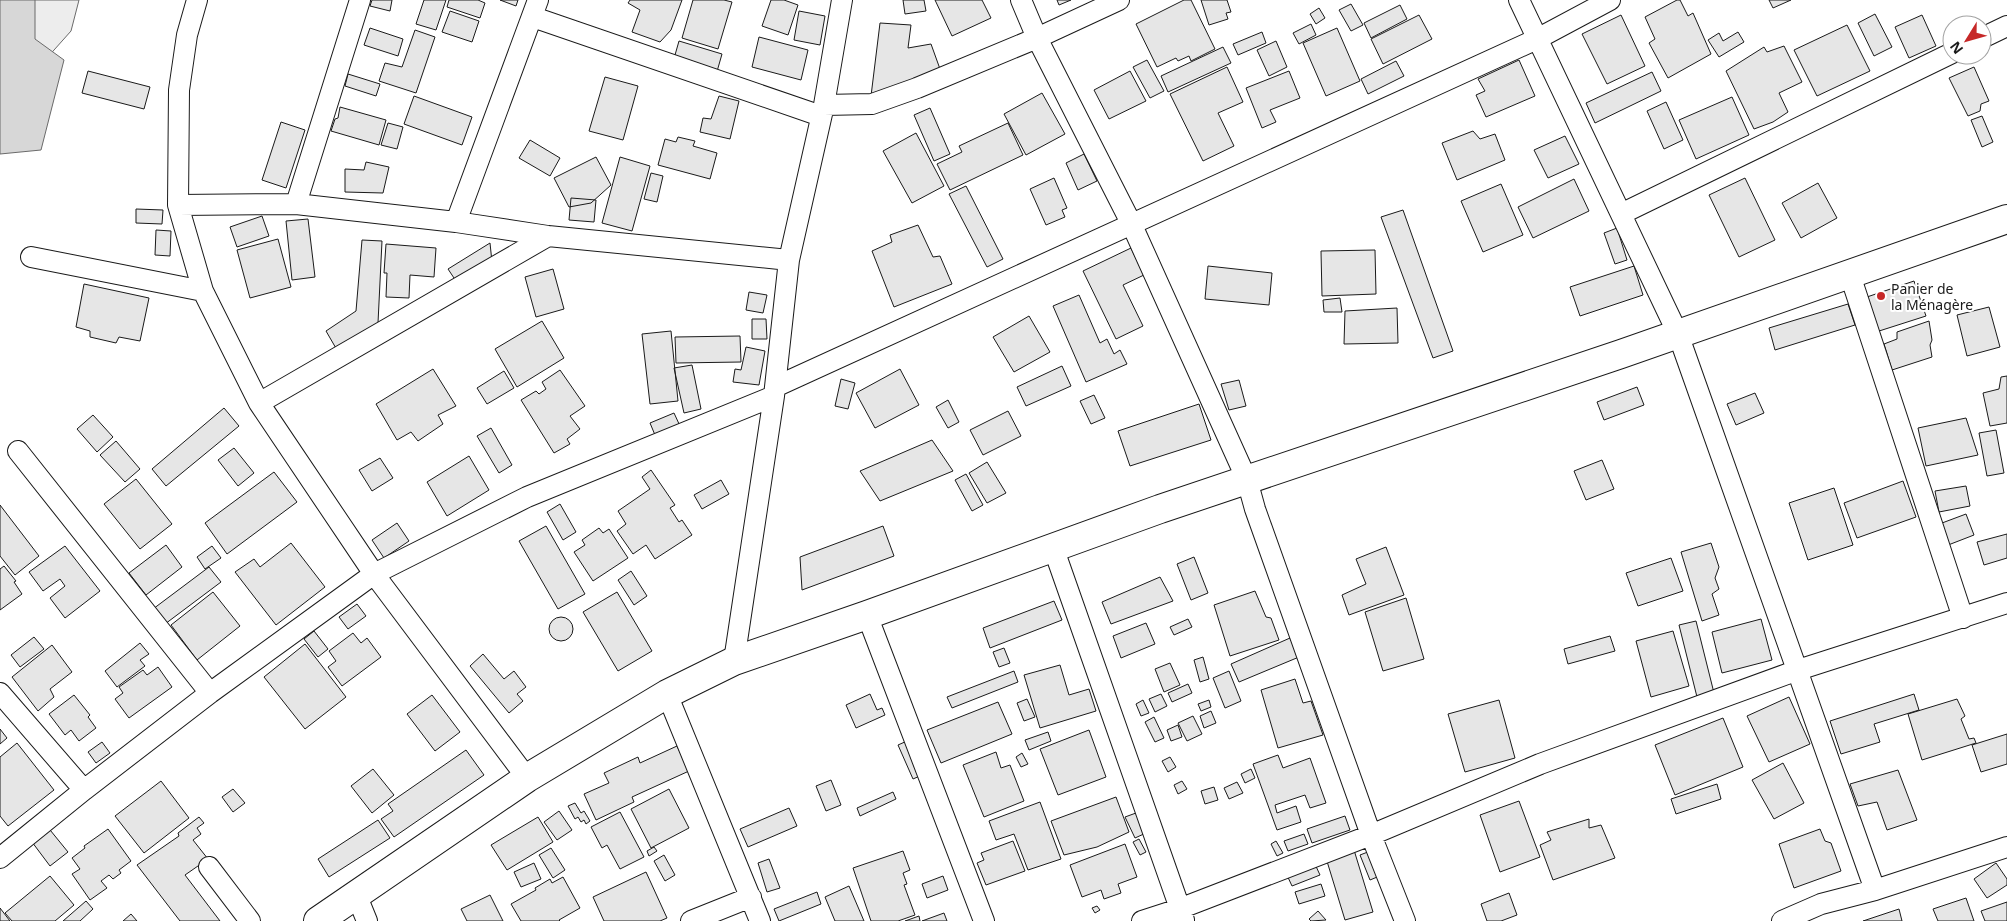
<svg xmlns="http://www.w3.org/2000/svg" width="2007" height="921" viewBox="0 0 2007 921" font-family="'Noto Sans',sans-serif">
  <rect width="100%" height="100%" fill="#fff"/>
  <path fill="#ededed" stroke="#6a6a6a" d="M16,0H79L71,31L46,59L16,47Z"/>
  <path fill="#d7d7d7" stroke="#6a6a6a" d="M0,0H35V39L64,60L41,150L0,154Z"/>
  <path fill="#e6e6e6" stroke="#1a1a1a" d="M372,0H392L390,11L370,6Z
    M424,0H446L436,30L416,24Z
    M449,0H478L485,3L480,18L447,7Z
    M500,0H518L516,6Z
    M630,0H682L671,30L660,42L632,32L640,10L628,3Z
    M693,0H724L732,2L718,49L682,38Z
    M771,0H784L798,5L788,35L762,26Z
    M903,0H924L926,11L905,14Z
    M935,0H982L991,18L952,36Z
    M1057,0H1071L1059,5Z
    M1184,0H1191L1215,49L1191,61L1189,56L1178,61L1176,58L1157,67L1136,24Z
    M1201,0H1227L1231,12L1226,13L1228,19L1209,25Z
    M1677,0H1680L1688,16L1693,13L1711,54L1668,78L1649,43L1655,39L1645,17Z
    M1769,0H1791L1773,8Z
    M1351,4L1363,25L1351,31L1339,10Z
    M1400,5L1407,19L1371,38L1364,23Z
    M1319,8L1325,18L1316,24L1310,14Z
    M450,11L479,21L472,42L442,32Z
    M799,11L825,16L820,45L794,40Z
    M1875,14L1892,47L1874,56L1858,23Z
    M1419,15L1432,39L1383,64L1371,39Z
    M1621,15L1645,66L1607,84L1582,34Z
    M1922,15L1936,46L1909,58L1895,27Z
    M880,23L911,25L908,48L931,44L940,69L871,96Z
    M1311,24L1316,35L1299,44L1293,33Z
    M1847,25L1870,71L1817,96L1794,50Z
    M370,28L403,39L398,56L364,45Z
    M1337,28L1360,81L1326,96L1303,43Z
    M415,30L435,37L416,93L379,81L385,63L402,67Z
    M1262,32L1266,43L1238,55L1233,44Z
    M1738,32L1744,42L1719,57L1708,40L1719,33L1723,41Z
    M759,37L808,50L801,80L752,67Z
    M679,41L722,54L716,75L673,62Z
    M1276,41L1287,67L1269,76L1257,50Z
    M1784,46L1802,82L1779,93L1788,112L1773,122L1754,129L1726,71L1764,47L1767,52Z
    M1223,47L1231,63L1168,92L1161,76Z
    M1147,60L1164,91L1150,98L1133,67Z
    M1519,60L1535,96L1486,117L1476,95L1485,91L1478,79Z
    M1396,61L1404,76L1368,94L1361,79Z
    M1227,67L1243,102L1218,113L1234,146L1203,161L1170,94Z
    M1974,67L1989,101L1981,104L1980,111L1968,116L1949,78Z
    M88,71L150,87L144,109L82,93Z
    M1130,71L1146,101L1109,119L1094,90Z
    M1289,71L1300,98L1270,110L1276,122L1262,128L1246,88Z
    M1652,72L1661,91L1595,123L1586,103Z
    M348,74L380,84L376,96L345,86Z
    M605,77L638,86L623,140L589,131Z
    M1042,93L1065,134L1026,155L1004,114Z
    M414,96L472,117L462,145L404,124Z
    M719,96L739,101L730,139L700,132L703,118L711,119Z
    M1732,97L1749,135L1696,159L1679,120Z
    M1666,102L1683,140L1664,149L1647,111Z
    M340,107L386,120L379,145L331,131L335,119L338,118Z
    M930,108L950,154L934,161L914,115Z
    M1982,116L1993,142L1982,147L1971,120Z
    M281,122L305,130L286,188L262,180Z
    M388,123L403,127L397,149L381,145Z
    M1008,123L1023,155L950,190L937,164L962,152L959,146Z
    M1473,131L1480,139L1495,134L1505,160L1457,180L1442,143Z
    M916,133L944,186L912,203L883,151Z
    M1565,136L1579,164L1548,178L1534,150Z
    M678,137L695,141L693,146L717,153L710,179L658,165L665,139L676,142Z
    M530,140L560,158L550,176L519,158Z
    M1084,154L1097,181L1078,190L1066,163Z
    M596,157L611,185L591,203L569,207L554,178Z
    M620,157L650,166L632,231L602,223Z
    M366,162L389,167L383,193L345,192V169L364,170Z
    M651,173L663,176L657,202L644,199Z
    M1054,178L1067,208L1062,210L1065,217L1046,225L1030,189Z
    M1745,178L1775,240L1739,257L1709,195Z
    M1574,179L1589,211L1533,238L1518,207Z
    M1818,183L1837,218L1801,238L1782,203Z
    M1501,184L1523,235L1483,252L1461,201Z
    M966,186L1003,259L987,267L949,194Z
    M571,198L596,200L594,222L569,220Z
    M136,209L163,210L162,224L136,223Z
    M1403,210L1453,351L1433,358L1381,217Z
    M262,216L269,236L237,247L230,227Z
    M308,219L315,277L292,280L286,221Z
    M918,225L933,257L940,256L952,284L894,307L872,251L892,242L890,235Z
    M1617,228L1627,260L1615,264L1604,233Z
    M156,230L171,231L170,256L155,255Z
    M278,239L291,287L250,298L237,250Z
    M362,240L382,241L378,323L337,350L326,331L356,311Z
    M490,243L492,262L458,284L448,269Z
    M386,244L436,248L434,277L410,275L409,298L386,297L387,273H384Z
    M1131,248L1144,275L1123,285L1143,326L1116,339L1083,271Z
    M1375,250L1376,294L1322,296L1321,251Z
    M1208,266L1272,273L1269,305L1205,299Z
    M1634,266L1643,295L1580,316L1570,287Z
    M553,269L564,309L536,317L525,277Z
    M1914,281L1926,316L1876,332L1864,298Z
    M84,284L149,298L140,341L119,337L116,343L90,337V331L76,327Z
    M749,292L767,295L763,313L746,310Z
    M1079,295L1100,343L1107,339L1114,354L1120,350L1127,364L1086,382L1053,306Z
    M1340,298L1342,312H1324L1323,300Z
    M1848,304L1855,325L1775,350L1769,328Z
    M1989,307L2000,347L1967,356L1957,315Z
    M1397,308L1398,343L1344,344L1345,311Z
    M1029,316L1050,352L1014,372L993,337Z
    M752,319H766L767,339H752Z
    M542,321L564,358L517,387L495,349Z
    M1929,321L1932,340L1930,345L1932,357L1892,370L1884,344L1897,339V332Z
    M671,331L678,401L650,404L642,334Z
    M740,336L741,362L676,363L675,337Z
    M746,347L765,351L759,385L733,382L735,369L741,370Z
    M692,365L701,409L684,413L674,368Z
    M1062,366L1071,386L1026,406L1017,387Z
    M433,369L456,406L438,415L443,424L418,441L411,432L397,440L376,404Z
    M900,369L919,405L875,428L856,393Z
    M560,370L585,406L570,416L580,429L567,439L570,444L554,453L521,400L536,391L539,394L546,389L542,382Z
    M504,371L514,388L487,404L477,388Z
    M2007,376V423L1990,426L1983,393L1999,389L2001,377Z
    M841,379L855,383L848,409L835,406Z
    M1239,380L1246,406L1229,410L1221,384Z
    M1637,387L1644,405L1604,420L1597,402Z
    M1755,393L1764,413L1736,425L1727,404Z
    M1094,395L1105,418L1091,424L1080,401Z
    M948,400L959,422L948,428L936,407Z
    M1199,404L1211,440L1130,466L1118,431Z
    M224,408L239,426L166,486L152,469Z
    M1008,411L1021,436L983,455L970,430Z
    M674,413L680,426L655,435L650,423Z
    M93,415L113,437L97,452L77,429Z
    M1966,418L1978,455L1926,466L1918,428Z
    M491,428L512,465L499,473L477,436Z
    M1996,430L2004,473L1987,476L1979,433Z
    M932,440L953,471L880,501L860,471Z
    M116,441L140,469L125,482L100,455Z
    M234,448L254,473L238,486L218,460Z
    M469,456L489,490L447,516L427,482Z
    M380,458L393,478L372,491L359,470Z
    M1602,460L1614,489L1586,500L1574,471Z
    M987,462L1006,493L987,503L969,473Z
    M651,470L675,505L670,508L679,522L682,520L692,535L655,559L646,545L633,554L617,531L626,524L618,511L650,489L642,477Z
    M274,472L297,502L227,554L205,523Z
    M966,474L983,505L972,511L955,480Z
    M136,479L172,524L140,549L104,504Z
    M721,480L729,494L702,509L694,495Z
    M1903,481L1916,517L1857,538L1844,503Z
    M1966,486L1970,506L1939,512L1935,491Z
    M1834,488L1853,545L1808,560L1789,503Z
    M560,504L576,532L563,540L547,512Z
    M0,505L39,556L15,575L0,556Z
    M1966,514L1974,535L1943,547L1934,526Z
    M397,523L409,541L384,558L372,540Z
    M546,526L585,594L558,609L519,541Z
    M883,526L894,556L802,590L800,557Z
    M599,528L603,533L609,529L628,558L593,581L574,552L585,545L582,540Z
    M2007,534V558L1984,565L1977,542Z
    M291,543L325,587L276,625L235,572L254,559L260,567Z
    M1711,543L1719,567L1715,578L1719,589L1712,594L1719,615L1702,621L1681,552Z
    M166,545L182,567L146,595L129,573Z
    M65,546L100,591L65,618L50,598L65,586L60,579L43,591L29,572Z
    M212,546L221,558L205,569L197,557Z
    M1386,547L1404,595L1349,615L1342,595L1366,584L1356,559Z
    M1194,557L1208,593L1191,600L1177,564Z
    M1671,558L1683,591L1638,606L1626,573Z
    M4,566L16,581L14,582L22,594L0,610V569Z
    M209,567L221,582L165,624L153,609Z
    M631,571L647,596L634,605L618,580Z
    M1160,577L1173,601L1111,624L1102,602Z
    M1255,591L1266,617L1271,618L1279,640L1230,656L1214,605Z
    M213,592L240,626L197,660L171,625Z
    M617,592L652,651L618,671L583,612Z
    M1406,598L1424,659L1383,671L1365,612Z
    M1054,601L1062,620L990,648L983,628Z
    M357,604L366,616L348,629L339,617Z
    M549 629a12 12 0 1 1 24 0a12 12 0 1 1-24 0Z
    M1188,619L1192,627L1174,635L1170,627Z
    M1761,619L1772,660L1722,673L1712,632Z
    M1696,621L1714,693L1697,697L1679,625Z
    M1146,623L1155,644L1121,658L1113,636Z
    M314,631L328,649L318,657L304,639Z
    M1673,631L1689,686L1651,697L1636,641Z
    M353,633L361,643L367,638L381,657L342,686L328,667L336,661L329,651Z
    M1610,636L1615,651L1568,664L1564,649Z
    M34,637L44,649L20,667L11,655Z
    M1290,638L1299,657L1239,682L1231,664Z
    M140,643L149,654L140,660L145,666L117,687L105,671Z
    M305,644L346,697L305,729L264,677Z
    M52,645L72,672L50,689L54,697L38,711L12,677Z
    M1004,648L1010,663L999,667L993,652Z
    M483,654L504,679L514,671L526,687L517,694L523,701L509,713L470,666Z
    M1203,657L1209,679L1200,682L1194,660Z
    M1170,663L1180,685L1164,692L1155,669Z
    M1060,665L1069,695L1089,689L1096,711L1040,728L1024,675Z
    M158,667L172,687L129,718L115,699L123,693L119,687L143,670L147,675Z
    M1014,671L1018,682L952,708L947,697Z
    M1229,671L1241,701L1225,708L1213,678Z
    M1295,679L1303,703L1311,701L1323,735L1278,748L1261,690Z
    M1188,684L1192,693L1172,702L1168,693Z
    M870,694L877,710L882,708L885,715L856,728L846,705Z
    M1161,694L1167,706L1155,712L1149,699Z
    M1914,694L1919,710L1874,724L1880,742L1841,754L1830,721Z
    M74,695L90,715L88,717L96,728L79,741L71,730L65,735L49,714Z
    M432,695L460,732L435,751L407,714Z
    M1789,697L1810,744L1769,762L1747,716Z
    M1027,699L1035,717L1024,721L1017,703Z
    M1957,699L1965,716L1961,719L1969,739L1974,738L1976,743L1922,760L1908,714Z
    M1143,700L1149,713L1141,716L1136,704Z
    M1209,700L1211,707L1201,711L1198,704Z
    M1499,700L1515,758L1465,772L1448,714Z
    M998,702L1012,734L941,763L927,730Z
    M1211,711L1216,723L1204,728L1200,716Z
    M1193,716L1202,734L1187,741L1178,723Z
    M1154,717L1164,738L1155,742L1145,722Z
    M1723,718L1743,767L1675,795L1655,745Z
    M1178,725L1182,737L1171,741L1167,730Z
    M0,729L7,738L0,744Z
    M1089,730L1106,777L1058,795L1040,749Z
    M1048,732L1051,741L1029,750L1025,740Z
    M2007,734V764L1981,772L1972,745Z
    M907,741L922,775L913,779L898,745Z
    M102,742L110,753L96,763L88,752Z
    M17,743L54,790L8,826L0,816V757Z
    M677,746L689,771L632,797L634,802L596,820L584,794L609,783L604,773L638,757L640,763Z
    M466,750L484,775L394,837L381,819L393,811L388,804Z
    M996,752L1001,768L1010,765L1024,801L984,817L963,765Z
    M1022,753L1028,764L1021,767L1016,757Z
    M1278,755L1283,768L1310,758L1326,803L1310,808L1305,795L1275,805L1277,813L1296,806L1301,822L1277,830L1253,764Z
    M1170,757L1176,767L1168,772L1162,761Z
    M1783,763L1804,803L1774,819L1752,780Z
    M373,769L394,795L372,813L351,786Z
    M1251,769L1255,778L1245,783L1241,774Z
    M1898,770L1917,820L1887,830L1877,802L1858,806L1850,784Z
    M831,780L841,805L826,811L816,786Z
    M161,781L189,818L144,853L115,816Z
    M1182,781L1187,789L1178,794L1174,785Z
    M1237,782L1243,793L1229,799L1224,788Z
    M1717,784L1721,799L1676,814L1671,799Z
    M1214,787L1218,800L1205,804L1201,791Z
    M233,789L245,803L233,812L222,797Z
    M669,789L689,828L651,848L631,809Z
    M893,792L896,799L860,816L857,808Z
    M1116,797L1129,832L1097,847L1064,855L1051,821Z
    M1519,801L1540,857L1500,872L1480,815Z
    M1040,802L1061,859L1028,870L1014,834L996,840L989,821Z
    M575,803L581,813L584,811L590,821L586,824L584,820L581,822L578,817L575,819L568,806Z
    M789,808L797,826L748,847L740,829Z
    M559,811L572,830L557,840L544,822Z
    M620,812L644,857L620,869L607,845L602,848L591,827Z
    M1136,813L1146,833L1135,838L1125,817Z
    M1345,816L1350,830L1312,843L1307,829Z
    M199,817L204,823L197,828L201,834L193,840L208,859L185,875L220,921H180L137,865L179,836L178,833Z
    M538,817L553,842L507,870L491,845Z
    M1589,819V828L1601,825L1615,858L1553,880L1540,845L1551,840L1547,832Z
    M378,820L390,838L329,877L318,859Z
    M46,825L68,852L50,866L29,838Z
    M108,829L131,861L119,870L121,873L113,879L109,875L101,881L107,888L90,900L72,874L80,869L72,858L85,848L84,846Z
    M1820,829L1825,841L1831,843L1841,871L1794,888L1779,844Z
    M1304,834L1308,844L1288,851L1284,841Z
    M1139,839L1146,852L1140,855L1133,842Z
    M1013,841L1025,871L986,885L977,863L984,860L981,853Z
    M1276,841L1283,853L1277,856L1271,844Z
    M1125,844L1137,877L1118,884L1121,893L1104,899L1101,890L1082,897L1070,865Z
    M654,847L657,851L649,856L647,851Z
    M551,848L565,870L553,878L539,855Z
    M1354,850L1373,912L1345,920L1326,858Z
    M1373,850L1382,875L1370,880L1360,855Z
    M903,851L910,870L903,873L907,884L904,885L915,915L898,921H871L853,868Z
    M664,855L675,875L665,881L654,861Z
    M769,859L780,888L767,892L758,863Z
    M1314,862L1320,875L1292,886L1286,873Z
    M534,863L541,879L521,887L514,872Z
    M1996,863L2007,879V885L1987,898L1974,879Z
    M646,872L667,918L660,921H604L593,897Z
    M50,876L74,905L55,921H12L5,913Z
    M943,876L948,890L927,898L922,884Z
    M563,877L580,908L559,920L560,921H521L511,904L536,890L535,888L550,879L552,883Z
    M1321,884L1325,896L1299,904L1295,892Z
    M849,886L864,921H835L825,897Z
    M817,892L821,904L779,921L774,909Z
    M1509,893L1517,915L1501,921H1487L1481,904Z
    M490,895L503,921H467L461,909Z
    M1966,898L1974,921H1938L1933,909Z
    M86,901L93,909L80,921H63Z
    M2007,902V921H1985L1981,911Z
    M1097,906L1100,910L1095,913L1092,908Z
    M0,908L10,921H0Z
    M1899,909L1902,921H1863Z
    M1318,911L1326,920L1311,921L1309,919Z
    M944,913L947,921H922Z
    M131,914L137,921H123Z
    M919,916L920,921H905Z"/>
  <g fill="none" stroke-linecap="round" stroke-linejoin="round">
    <defs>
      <path id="minor" d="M197,0L187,35L179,90L178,205L203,291L259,403L374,574L527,778
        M1021,0L1037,38L1131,223L1247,480L1255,509L1371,835L1405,921
        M1519,0L1678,334L1875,890
        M533,17L821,116
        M1982,38L2007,26
        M824,105L872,104L917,88L1037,38L1119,0
        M296,204L360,0
        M178,205L296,204L456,222L548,236L789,260
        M1621,214L1952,53
        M456,222L538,0
        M31,257L203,291
        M1850,275L1963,618
        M775,387L1537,39L1610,0
        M259,403L548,236
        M18,451L210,693
        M1053,547L1184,920
        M867,615L984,921
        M734,661L774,396L789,260L824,105L842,0
        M0,693L84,790
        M667,694L760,921
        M0,858L84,790L210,693L374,574L527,497L774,396
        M209,867L250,921
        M356,894L367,921
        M691,921L751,897
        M1142,921L1179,909L1371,835L1540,764L1798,670L2007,603
        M1782,921L1821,904L1875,890L2007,847"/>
      <path id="trunk" d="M318,921L527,778L667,694L734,661L867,615L1160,509L1621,354L2007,219"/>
    </defs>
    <use href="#minor" stroke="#1a1a1a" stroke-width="22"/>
    <use href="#trunk" stroke="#1a1a1a" stroke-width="30"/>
    <use href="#minor" stroke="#fff" stroke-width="20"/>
    <use href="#trunk" stroke="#fff" stroke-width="28"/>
  </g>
  <circle fill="#c62828" stroke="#fff" stroke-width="2" cx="1881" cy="296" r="5"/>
  <g text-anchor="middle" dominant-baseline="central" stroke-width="4" stroke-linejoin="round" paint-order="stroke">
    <g font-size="14" fill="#1a1a1a" stroke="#fff" text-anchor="start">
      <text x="1891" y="288">Panier de<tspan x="1891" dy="16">la Ménagère</tspan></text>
    </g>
  </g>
  <g transform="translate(1967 40) rotate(233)"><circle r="24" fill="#ffffff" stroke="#a3a3a3"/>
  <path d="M0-4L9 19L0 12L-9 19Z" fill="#c62828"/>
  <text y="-8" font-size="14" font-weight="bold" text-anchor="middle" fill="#1a1a1a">N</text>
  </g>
</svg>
